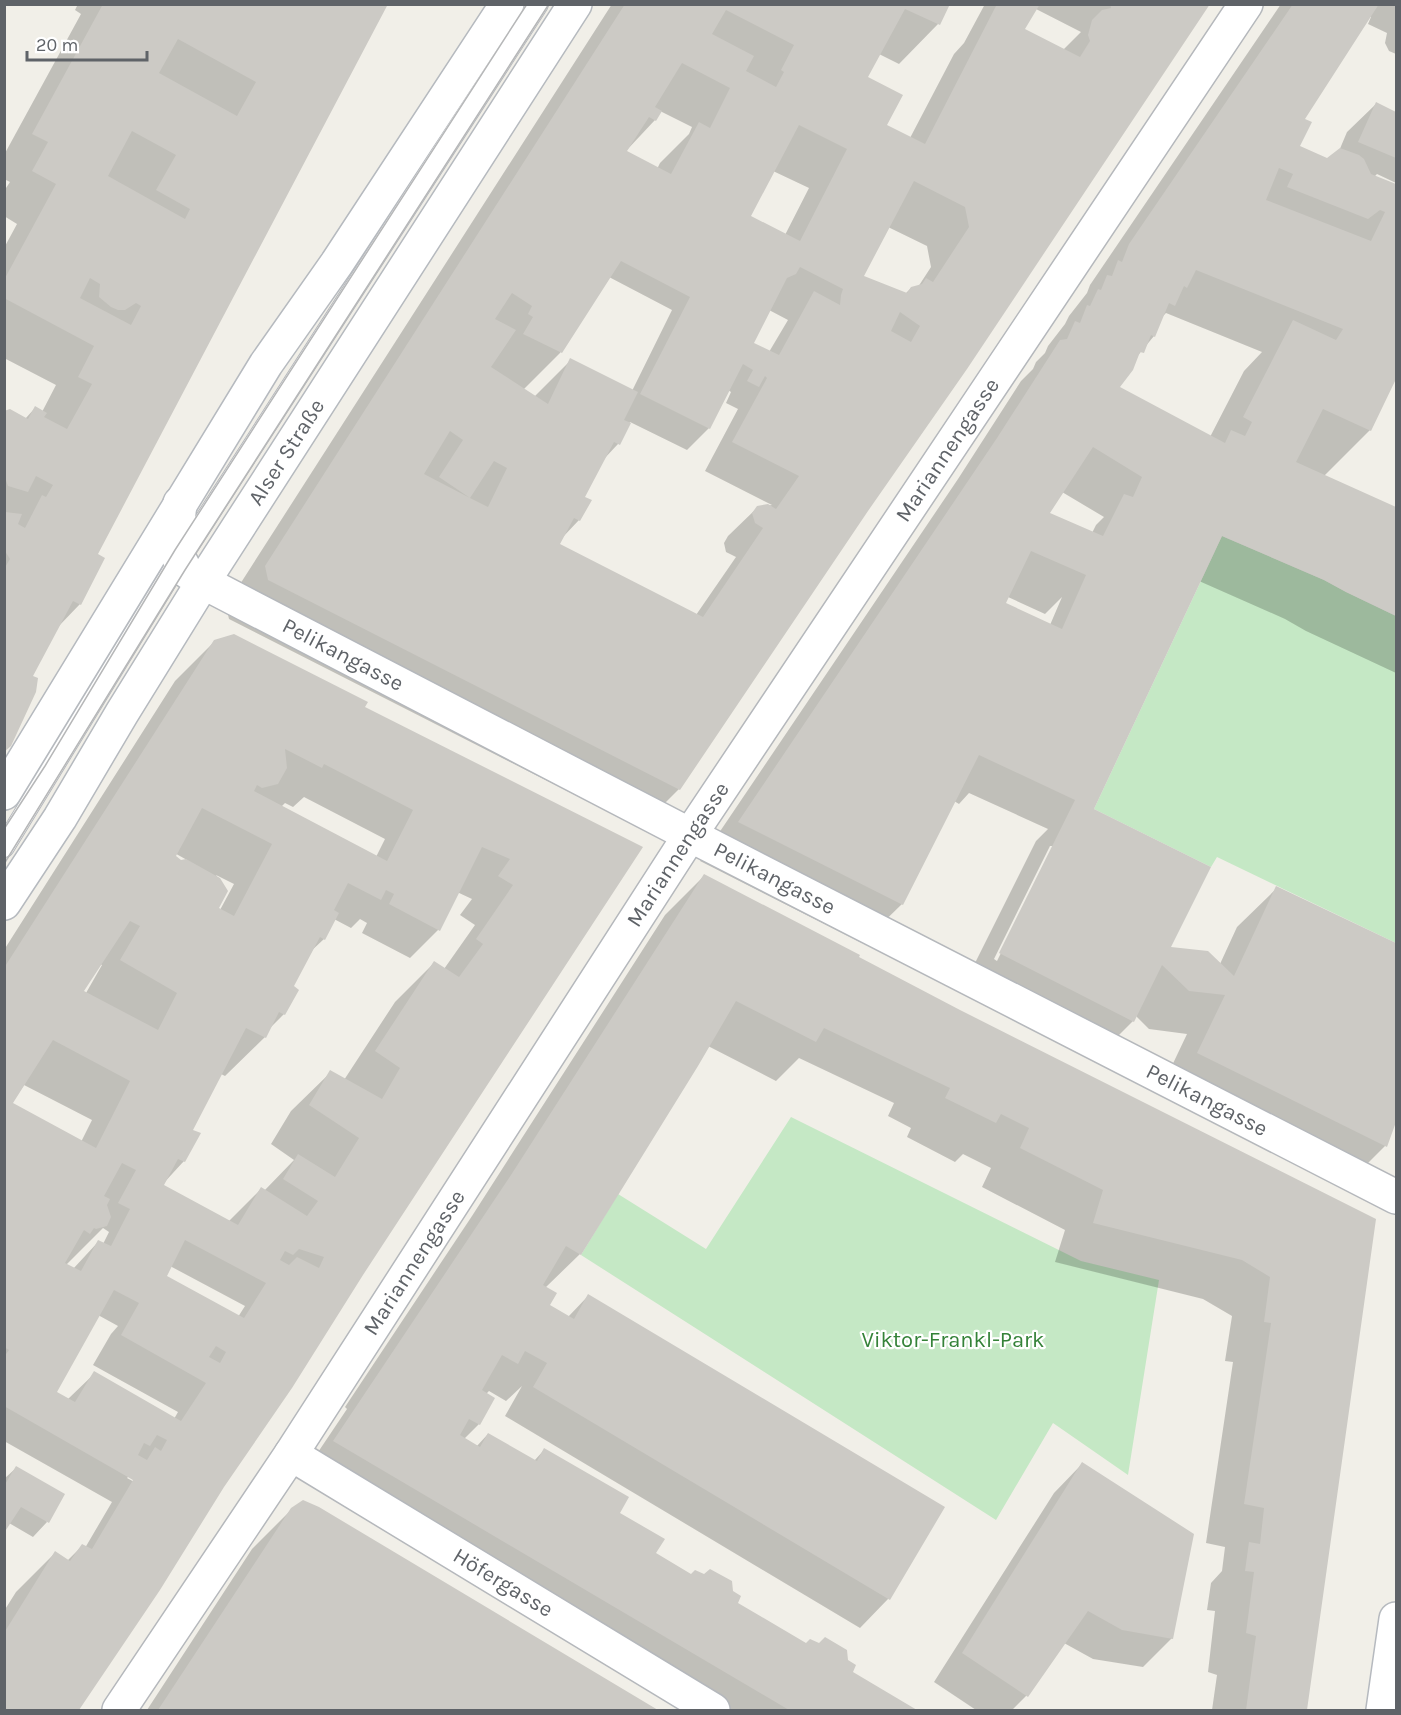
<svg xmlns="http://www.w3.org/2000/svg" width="1401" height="1715" viewBox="0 0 1401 1715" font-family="Karla,sans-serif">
  <rect width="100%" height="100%" fill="#f1efe8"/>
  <path fill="#c5e8c5" d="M1222,536L1324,580L1346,592L1396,616V943L1217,857L1211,867L1094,809Z
    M791,1117L1081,1261L1159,1280L1128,1475L1053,1423L996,1520L581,1255L618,1194L706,1249Z"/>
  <path fill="#0003" fill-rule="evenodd" d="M78,4H387L96,555L80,604L57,628L31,677L4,750V413L25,419L35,408L42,412L56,385L4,358V248L17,224L4,216V191L10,182L4,179V155L81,14L75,10Z
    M612,4H949L938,24L899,64L879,54L866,78L885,125L910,138L954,54L964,43L985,4H1208L679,789L640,828L229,619L226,606ZM1036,9L1081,32L1063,50L1023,30ZM660,111L692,127L689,134L660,163L657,169L625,152L655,120ZM773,171L809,188L785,235L749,217ZM888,227L927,246L931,267L918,287L911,288L905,294L862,277ZM609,277L672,310L632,391L571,360L534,397L523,390L560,353ZM769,310L788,320L769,352L752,343ZM728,390L731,392L726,403L738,409L705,471L772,505L758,507L728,536L724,543L726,552L736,557L696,615L558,545L562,538L579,520L583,498L603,460L618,444L630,422L687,450L709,428Z
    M1281,4H1396V54L1389,51L1385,43L1387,33L1368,24L1371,17L1369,16L1302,119L1298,146L1327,160L1339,151L1347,132L1376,104L1396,113V376L1370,430L1324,476L1396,508V673L1306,631L1285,619L1199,581L1093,808L1169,948L1220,964L1237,927L1277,888L1396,945V1118L1385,1146L1346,1185L1159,1093L1187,1034L1149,1029L1136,1016L1133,1021L1094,1060L960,993L1036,841L1048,829L969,793L959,804L954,801L902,904L862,943L700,861L958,479L1021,381L1033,369L1036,362L1045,353L1048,346L1065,324L1069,316L1087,293L1090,285ZM1377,174L1396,183L1395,186L1374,177ZM1166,313L1262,352L1244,371L1210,437L1118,388L1135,359L1154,336L1161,318ZM1062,492L1104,517L1096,525L1092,533L1048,513ZM1008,597L1045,614L1062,597L1050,625L1004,604ZM1050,846H1054L997,961L994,959Z
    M215,641L363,708L641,848L77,1710H4V1611L16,1592L55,1553L67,1561L82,1546L85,1548L112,1502L4,1441V950L175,681ZM304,797L385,839L376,857L281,807L285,803L293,807ZM171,851L187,860L181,862ZM216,875L234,884L220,910L216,908L226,891ZM457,892L472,899L460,915L475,925L444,969L434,963L395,1002L344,1080L331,1072L291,1111L271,1144L294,1160L264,1191L261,1189L228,1222L161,1186L184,1161L191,1131L221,1074L225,1076L265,1037L268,1030L284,1014L292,986L309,953L324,939L334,919L351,928L360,919L367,923L362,933L410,958L438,930ZM100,964L102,965L86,993L82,991ZM24,1085L92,1120L81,1142L11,1104ZM103,1228L109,1232L103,1244L98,1242L73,1269L66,1265ZM170,1266L245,1306L238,1317L165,1276ZM98,1315L118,1326L111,1334L93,1365L178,1412L174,1419L95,1373L68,1399L55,1392ZM129,1476L138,1484L127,1478Z
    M704,876L854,964L1374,1220L1306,1710H1212L1217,1675L1208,1672L1215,1611L1207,1610L1211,1583L1222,1571L1225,1547L1206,1543L1233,1362L1225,1361L1232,1316L1203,1299L1055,1262L1065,1230L982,1187L991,1168L963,1154L955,1162L907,1137L911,1128L888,1116L894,1103L799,1058L776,1081L708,1046L580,1254L545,1288L548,1305L568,1317L588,1296L943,1508L888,1599L860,1628L505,1416L522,1386L506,1401L489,1391L486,1394L479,1424L464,1439L476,1447L488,1434L534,1461L544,1450L618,1514L655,1554L691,1576L731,1592L736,1603L806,1645L846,1661L851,1672L915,1710H684L584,1651L601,1623L428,1522L306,1470L347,1409L345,1407L472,1216L665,915Z
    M1082,1464L1172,1638L1143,1667L1093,1659L1064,1643L1026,1696L1012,1710H976L934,1682L1054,1493Z
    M16,1468L47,1522L33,1537L9,1523L4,1530V1479Z
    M318,1508L655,1710H147L252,1549L292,1509Z"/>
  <path fill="#cccac5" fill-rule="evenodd" d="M103,4H388L98,554L105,558L81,605L73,601L33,676L38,678L36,692L11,746L4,752V569L10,559L5,551V512L22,514L18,524L25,528L42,495L46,497L53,485L36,476L28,492L8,486L4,475V411L10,409L28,419L35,406L47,413L44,417L67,429L92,384L78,377L94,346L4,298V280L56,184L32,171L48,142L32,134ZM178,39L256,82L237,116L159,73ZM132,131L176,155L156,190L190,209L185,219L108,176ZM90,278L100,284L99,297L111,307L118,310H125L136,303L141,306L131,325L80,298Z
    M625,4H950L940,25L905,9L868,77L903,95L887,125L925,144L997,4H1040L1025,29L1080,57L1090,41L1088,35L1092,20L1102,10L1111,8L1110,4H1210L967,369L868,511L680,790L268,580L265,566ZM726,10L794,45L781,70L784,72L776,87L746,71L754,56L712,34ZM682,63L730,88L710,128L699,122L671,174L627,151L649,117L656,121L662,111L655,107ZM799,125L847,149L800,241L751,216ZM914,181L965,207L969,227L933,282L926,278L922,284L911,287L907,293L864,276ZM621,261L690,297L640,394L710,429L743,364L753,370L747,381L759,387L765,376L767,378L732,442L799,476L776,509L768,504L757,506L752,513L755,523L763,528L703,617L560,544L574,518L580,521L592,500L585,497L614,442L620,445L631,423L624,420L638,392L570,358L548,404L491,367L516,330L495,319L512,293L532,306L528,314L533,317L523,334L562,353ZM800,267L843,289L841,295L840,305L814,291L779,355L754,343L787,278L796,274ZM900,312L920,326L911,342L891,331ZM450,431L463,440L439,477L470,498L424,474ZM494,461L507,468L488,507L470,498Z
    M1293,4H1379L1305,119L1312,122L1300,146L1327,158L1340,148L1359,155L1364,159L1371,174L1396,184V379L1371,431L1323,409L1296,462L1396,507V616L1346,592L1324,580L1222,536L1094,809L1211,867L1171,947L1208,951L1234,976L1276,886L1396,943V1122L1387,1147L1197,1053L1225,995L1189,991L1162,965L1134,1022L999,953L1075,800L979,755L903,905L738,822L997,438L1060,340L1067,339L1075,321L1080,323L1087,305L1090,306L1098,289L1101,290L1107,275L1112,276L1118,260L1122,262L1129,244ZM1279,168L1293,174L1287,187L1368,219L1380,210L1385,212L1371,241L1266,200ZM1196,270L1343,329L1336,340L1293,320L1243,417L1252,422L1245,436L1231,430L1225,443L1120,387L1133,370L1140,352L1144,353L1151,335L1155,337L1169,303L1175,306L1184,286L1187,288ZM1093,447L1142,477L1133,497L1124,494L1103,536L1050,513ZM1031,551L1086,575L1062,629L1006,603Z
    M1376,102L1396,112V158L1358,142Z
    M234,634L368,702L365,707L643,847L363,1275L292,1388L224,1487L160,1590L79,1710H4V1633L55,1551L70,1561L82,1544L92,1549L133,1480L4,1406V1357L9,1350L4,1347V968L214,640ZM285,749L322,768L324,764L413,810L387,861L254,791L257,785L262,788L278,784L287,768ZM202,808L272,844L234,916L219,908L228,891L220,878L186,859L181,860L176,856ZM482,847L510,859L498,876L513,885L476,939L483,944L459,977L434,961L375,1051L400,1068L382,1099L330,1070L309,1105L359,1138L335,1177L298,1154L283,1179L318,1201L307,1216L261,1187L238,1225L164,1185L178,1159L185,1162L201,1133L193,1130L246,1028L266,1038L279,1012L285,1015L299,990L294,986L320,937L325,940L339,913L334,910L348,883L381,900L386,890L394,894L389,904L440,931ZM130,921L140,926L120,960L177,993L158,1030L84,991ZM53,1040L130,1081L96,1148L13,1103ZM122,1163L136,1170L118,1203L130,1209L111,1246L98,1240L81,1271L65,1263L84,1230L90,1234L94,1228L96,1229L107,1226L111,1217L107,1205L110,1199L104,1196ZM185,1240L266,1283L244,1318L167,1276ZM299,1249L324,1257L319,1268L297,1257L289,1265L280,1260L285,1251L293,1255ZM114,1290L139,1303L121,1335L206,1383L181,1421L94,1371L75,1402L57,1392ZM216,1346L226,1352L220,1363L209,1357ZM157,1435L167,1440L161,1451L155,1447L147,1460L138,1455L144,1443L150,1446Z
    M704,874L860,955L859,957L960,1010L1376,1219L1307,1710H1246L1256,1636L1246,1633L1254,1572L1245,1571L1249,1542L1260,1544L1264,1508L1244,1504L1271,1323L1264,1322L1270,1277L1242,1260L1093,1223L1103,1190L1020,1148L1029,1128L1001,1114L996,1123L945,1098L950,1088L824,1028L816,1042L736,1001L698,1066L581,1255L566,1246L543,1285L557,1293L550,1305L574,1319L588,1294L945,1507L890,1600L533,1387L547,1363L525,1351L518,1364L502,1355L482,1390L495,1398L480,1425L469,1419L460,1435L480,1447L488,1433L537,1461L544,1448L629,1497L620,1513L665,1539L656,1553L691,1574L695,1570L704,1574L710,1569L732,1581L733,1591L741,1596L738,1603L806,1643L810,1639L819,1643L825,1637L847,1650L848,1660L856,1665L853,1672L917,1710H789L333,1441L511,1175Z
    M1082,1462L1194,1534L1173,1639L1122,1630L1088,1611L1028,1697L962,1653Z
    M16,1466L65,1494L49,1523L21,1507L4,1533V1486Z
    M303,1500L319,1507L658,1710H158L291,1508Z"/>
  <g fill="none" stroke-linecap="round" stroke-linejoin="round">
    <defs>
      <path id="service" d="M4,847L180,559L538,4"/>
      <g id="minor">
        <path id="s1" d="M180,503L175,550L185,570L203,582L690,835L1396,1197"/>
        <path id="s2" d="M291,1454L713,1710"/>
        <path id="s3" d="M119,1710L291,1454L690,835L1246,4"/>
      </g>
      <g id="secondary">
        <path d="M4,793L266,364L337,263L507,4"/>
        <path id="s4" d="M4,903L60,818L122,713L203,582L575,4"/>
        <path d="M1383,1710L1396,1619"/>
      </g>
    </defs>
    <use href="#service" stroke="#b5b8bc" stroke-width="22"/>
    <use href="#minor" stroke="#b5b8bc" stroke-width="36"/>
    <use href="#secondary" stroke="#b6babf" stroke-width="36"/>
    <use href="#service" stroke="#fff" stroke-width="20"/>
    <use href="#minor" stroke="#fff" stroke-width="33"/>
    <use href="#secondary" stroke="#fff" stroke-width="33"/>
    <path stroke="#b6b7b8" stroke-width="1.5" d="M4,829L45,766L175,550L527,4
      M4,864L185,570L549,4"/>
  </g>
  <g text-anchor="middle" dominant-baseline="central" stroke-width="4.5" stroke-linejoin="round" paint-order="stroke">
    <g font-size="22" fill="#5f6368" stroke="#fff">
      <text stroke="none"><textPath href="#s3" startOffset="1508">Mariannengasse</textPath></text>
      <text stroke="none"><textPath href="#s4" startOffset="532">Alser Straße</textPath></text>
      <text stroke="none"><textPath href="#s1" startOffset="249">Pelikangasse</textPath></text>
      <text stroke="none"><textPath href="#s3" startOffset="1022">Mariannengasse</textPath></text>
      <text stroke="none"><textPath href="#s1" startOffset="735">Pelikangasse</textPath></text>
      <text stroke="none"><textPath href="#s1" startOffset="1221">Pelikangasse</textPath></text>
      <text stroke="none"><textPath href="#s3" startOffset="536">Mariannengasse</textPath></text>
      <text stroke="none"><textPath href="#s2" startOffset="248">Höfergasse</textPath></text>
    </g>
    <g font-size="22" fill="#348238" stroke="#fff">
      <text x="953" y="1340">Viktor-Frankl-Park</text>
    </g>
  </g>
  <rect width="1401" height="1715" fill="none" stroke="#5f6368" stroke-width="12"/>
  <path d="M27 51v9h120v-9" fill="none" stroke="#5f6368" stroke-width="3"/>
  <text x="36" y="51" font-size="18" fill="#5f6368" stroke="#ffffff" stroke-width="4.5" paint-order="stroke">20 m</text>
</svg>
